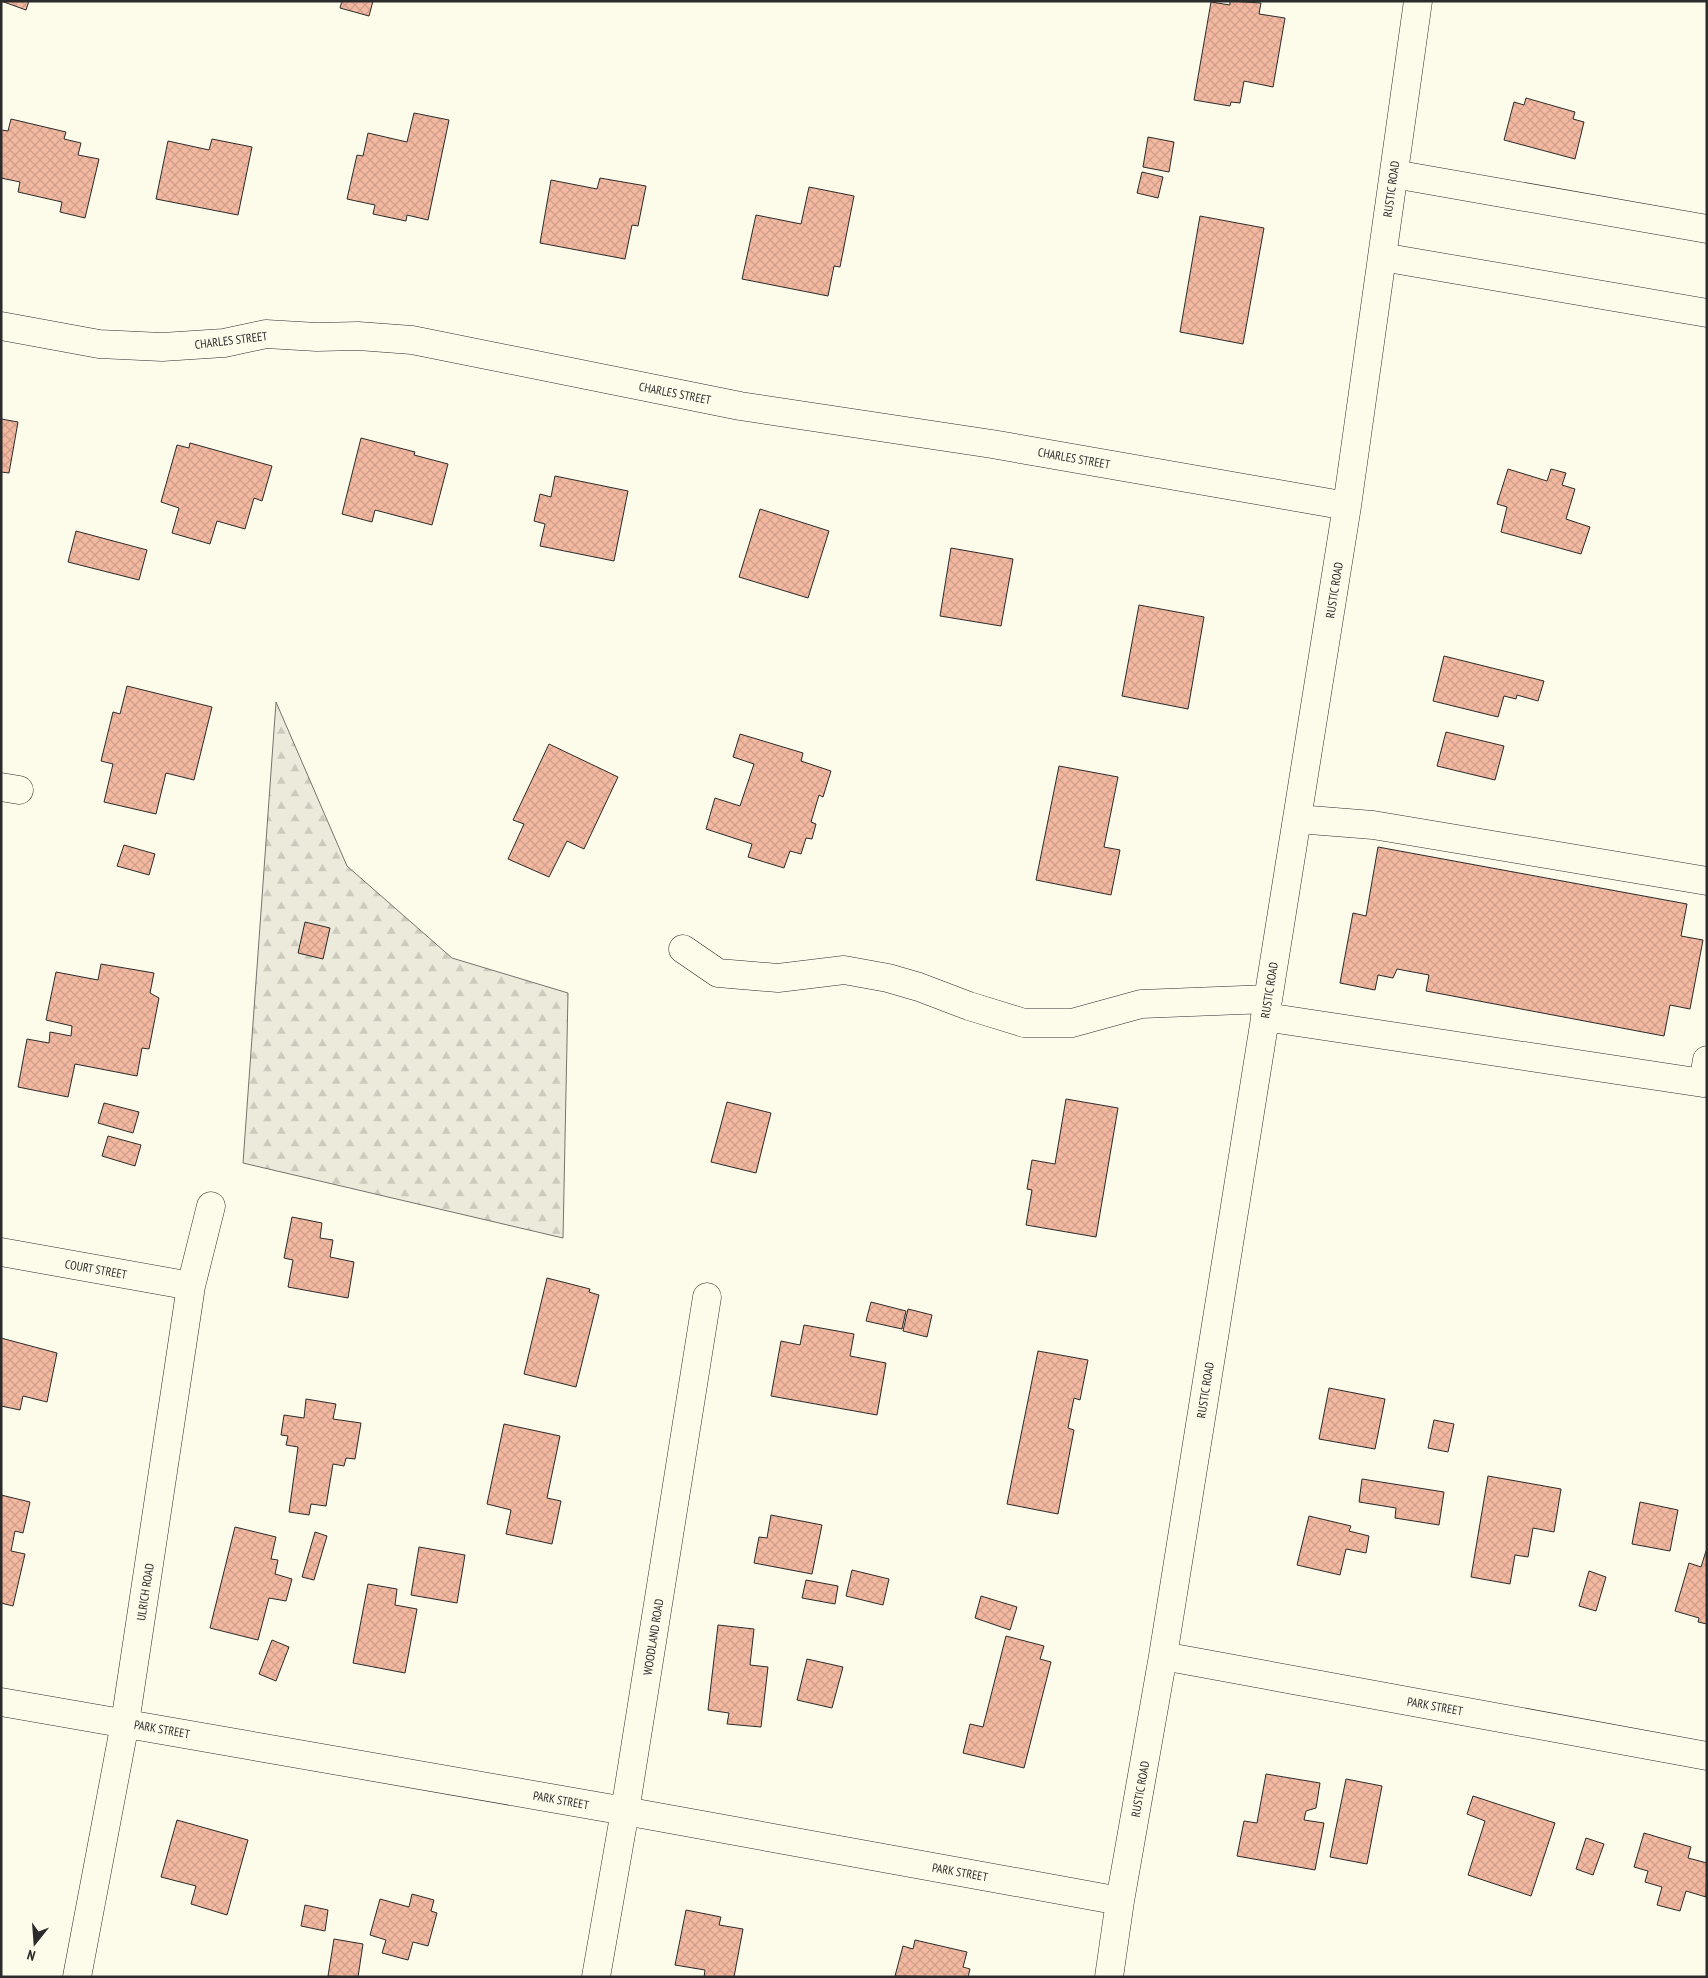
<svg xmlns="http://www.w3.org/2000/svg" width="1708" height="1978" viewBox="0 0 1708 1978" font-family="'PT Sans Narrow',sans-serif">
  <defs>
    <pattern id="forest-firs" width="22" height="20" patternUnits="userSpaceOnUse" patternTransform="scale(1.25)"><rect width="22" height="20" fill="#ecebdb"/><path d="M5 1l3.5 6h-7zM16 11l3.5 6h-7z" fill="#cbcabc"/></pattern>
    <pattern id="building-cross-hatch" width="8" height="8" patternUnits="userSpaceOnUse" patternTransform="scale(1.25)"><rect width="8" height="8" fill="#f2b8a0"/><path d="M0 0l8 8M0 8l8-8" fill="none" stroke="#d09e8a"/></pattern>
  </defs>
  <rect width="100%" height="100%" fill="#fdfbea"/>
  <path fill="url(#forest-firs)" stroke="#74746e" d="M276,702L347,866L452,958L568,993L563,1238L243,1163Z"/>
  <path fill="url(#building-cross-hatch)" stroke="#2b2b2b" d="M1,1H29L26,10Z
    M342,1H373L369,16L340,8Z
    M1230,1L1261,3L1259,14L1285,18L1273,87L1244,81L1240,103L1231,102L1230,106L1194,100L1211,2L1230,5Z
    M1526,98L1575,112L1573,119L1584,122L1575,159L1504,140L1514,102L1524,105Z
    M414,113L449,120L428,220L407,215L406,221L373,214L375,205L347,199L357,155L363,156L368,133L407,142Z
    M11,119L66,132L64,139L81,143L78,155L99,159L85,218L60,212L62,202L18,192L20,182L1,178V130L8,131Z
    M1148,137L1174,142L1169,172L1143,167Z
    M212,139L252,147L238,215L156,199L168,141L209,150Z
    M1142,172L1163,177L1158,198L1137,193Z
    M600,178L646,186L638,226L632,225L625,259L540,243L551,180L597,189Z
    M809,187L854,196L840,267L834,266L828,296L742,279L756,215L801,224Z
    M1200,216L1264,228L1243,344L1180,332Z
    M1,419L18,422L9,473L1,472Z
    M361,438L415,452L414,455L448,464L432,525L375,510L372,522L342,514Z
    M190,443L272,466L262,501L254,498L245,529L217,521L210,544L172,533L179,508L161,502L177,445L189,448Z
    M1508,469L1547,481L1551,469L1566,473L1562,485L1575,489L1566,519L1590,527L1581,554L1501,532L1507,507L1497,504Z
    M555,476L628,491L614,561L540,546L545,524L534,521L540,494L551,497Z
    M760,509L829,531L808,598L739,577Z
    M76,531L147,550L139,580L68,562Z
    M951,548L1013,559L1001,626L940,616Z
    M1139,605L1204,617L1188,709L1122,696Z
    M1444,656L1544,681L1538,701L1517,695L1516,699L1504,696L1498,717L1433,701Z
    M127,686L212,707L194,780L166,773L156,814L104,802L113,764L101,761L113,712L120,714Z
    M1446,732L1504,746L1495,780L1437,766Z
    M740,734L803,753L801,761L831,771L823,797L819,795L811,822L816,824L812,839L806,838L801,854L790,851L784,868L748,857L752,844L706,829L715,798L740,806L754,764L733,757Z
    M549,744L618,777L584,849L567,841L549,877L508,859L524,824L513,820Z
    M1059,766L1118,777L1104,847L1120,850L1111,895L1036,880Z
    M124,845L155,854L149,875L117,866Z
    M1378,847L1687,904L1681,936L1703,940L1690,1009L1670,1005L1664,1036L1426,991L1429,975L1397,969L1393,978L1378,975L1375,990L1340,983L1353,913L1366,916Z
    M305,922L330,928L323,959L298,953Z
    M101,964L154,973L150,993L159,998L149,1049L142,1048L137,1076L75,1064L68,1097L18,1087L27,1039L49,1043L50,1032L71,1036L72,1026L46,1020L56,972L98,980Z
    M1066,1099L1118,1108L1096,1237L1026,1225L1032,1190L1027,1189L1032,1160L1055,1164Z
    M727,1102L771,1113L756,1173L711,1162Z
    M104,1103L139,1112L133,1133L98,1123Z
    M108,1136L141,1145L135,1166L102,1156Z
    M292,1217L322,1223L320,1238L333,1240L330,1257L354,1262L348,1298L288,1287L293,1260L284,1258Z
    M547,1278L590,1289L589,1292L599,1295L576,1387L524,1374Z
    M871,1302L906,1311L902,1329L866,1321Z
    M908,1309L932,1315L927,1337L903,1331Z
    M804,1325L854,1334L850,1356L886,1363L877,1415L771,1396L781,1341L800,1345Z
    M1,1338L57,1353L47,1402L23,1396L20,1410L1,1406Z
    M1038,1351L1088,1360L1080,1400L1074,1398L1068,1428L1074,1430L1058,1514L1007,1504Z
    M1329,1388L1385,1399L1375,1449L1319,1439Z
    M306,1399L336,1404L333,1419L361,1423L355,1459L346,1458L344,1466L333,1464L326,1506L311,1504L309,1515L289,1512L298,1447L286,1445L288,1436L281,1435L284,1415L304,1418Z
    M1434,1420L1454,1424L1448,1452L1428,1448Z
    M504,1424L560,1436L547,1498L561,1501L552,1544L506,1534L511,1510L487,1504Z
    M1488,1476L1561,1489L1554,1532L1533,1528L1528,1557L1515,1555L1510,1584L1471,1577Z
    M1362,1479L1444,1492L1439,1525L1395,1518L1396,1508L1359,1502Z
    M1,1495L30,1502L23,1533L15,1531L11,1551L25,1554L13,1606L1,1603Z
    M1640,1502L1678,1510L1670,1551L1632,1544Z
    M771,1515L822,1525L812,1574L754,1563L759,1537L767,1538Z
    M1309,1516L1351,1526L1349,1531L1369,1536L1366,1553L1346,1549L1340,1575L1297,1565Z
    M235,1527L276,1537L271,1559L278,1560L275,1574L292,1579L286,1601L269,1598L258,1640L210,1628Z
    M315,1532L327,1536L314,1580L302,1577Z
    M419,1547L465,1555L457,1603L411,1595Z
    M1706,1551H1707V1624L1698,1622L1699,1618L1675,1611L1689,1563L1701,1567Z
    M852,1570L889,1579L883,1605L846,1596Z
    M1589,1571L1606,1577L1596,1611L1579,1606Z
    M806,1580L838,1586L835,1604L802,1598Z
    M368,1584L397,1589L395,1605L417,1609L405,1673L353,1663Z
    M981,1596L1017,1607L1010,1630L975,1618Z
    M718,1625L754,1629L750,1665L768,1667L761,1727L727,1724L729,1713L708,1710Z
    M1006,1636L1044,1646L1040,1659L1051,1662L1024,1768L963,1753L970,1724L983,1727Z
    M272,1640L289,1647L276,1681L259,1674Z
    M807,1659L843,1667L832,1708L797,1700Z
    M1266,1774L1320,1783L1316,1808L1306,1811L1304,1820L1324,1823L1315,1870L1237,1856L1244,1821L1257,1823Z
    M1346,1779L1382,1786L1367,1864L1330,1857Z
    M1473,1796L1555,1823L1531,1896L1468,1875L1485,1821L1467,1814Z
    M177,1820L248,1840L227,1915L191,1904L196,1886L161,1877Z
    M1644,1833L1691,1847L1688,1858L1707,1863L1706,1897L1686,1891L1680,1911L1657,1905L1662,1887L1645,1882L1648,1871L1634,1867Z
    M1586,1838L1604,1844L1593,1875L1576,1869Z
    M412,1894L434,1900L431,1911L437,1913L428,1946L413,1942L408,1960L382,1953L386,1940L370,1935L380,1899L409,1907Z
    M305,1905L328,1910L325,1931L301,1926Z
    M686,1910L721,1917L719,1925L743,1929L734,1977H704L705,1970L675,1965Z
    M334,1939L363,1944L358,1977L328,1976Z
    M915,1940L967,1952L963,1967L970,1969L968,1977L895,1976L903,1946L913,1949Z"/>
  <g fill="none" stroke-linecap="round" stroke-linejoin="round">
    <defs>
      <path id="minor" d="M1394,174L1707,229
        M1382,257L1707,313
        M1,326L99,344L162,347L224,343L266,334L317,337L358,336L412,340L740,406L992,444L1347,506
        M1,787L19,790
        M1297,819L1373,825L1707,881
        M683,949L718,973L778,978L844,970L888,978L919,987L969,1006L1024,1023H1072L1141,1004L1268,999
        M1265,1017L1703,1083L1707,1060
        M1,1252L191,1286
        M1163,1656L1707,1756
        M1,1702L625,1811L1120,1901
        M77,1977L125,1723L191,1286L211,1206
        M596,1977L625,1811L707,1297
        M1109,1977L1120,1901L1163,1656L1347,506L1418,1"/>
    </defs>
    <use href="#minor" stroke="#2b2b2b" stroke-width="29"/>
    <use href="#minor" stroke="#fdfbea" stroke-width="28"/>
  </g>
  <g text-anchor="middle" dominant-baseline="central" stroke-width="4" stroke-linejoin="round" paint-order="stroke">
    <g font-size="12" fill="#2b2b2b" stroke="#fdfbea">
      <text transform="translate(1391 189) rotate(-82)">RUSTIC ROAD</text>
      <text transform="translate(231 340) rotate(-7)">CHARLES STREET</text>
      <text transform="translate(675 393) rotate(11)">CHARLES STREET</text>
      <text transform="translate(1074 458) rotate(10)">CHARLES STREET</text>
      <text transform="translate(1334 590) rotate(-81)">RUSTIC ROAD</text>
      <text transform="translate(1269 990) rotate(-81)">RUSTIC ROAD</text>
      <text transform="translate(96 1269) rotate(10)">COURT STREET</text>
      <text transform="translate(1205 1390) rotate(-81)">RUSTIC ROAD</text>
      <text transform="translate(145 1592) rotate(-81)">ULRICH ROAD</text>
      <text transform="translate(653 1637) rotate(-81)">WOODLAND ROAD</text>
      <text transform="translate(1435 1706) rotate(10)">PARK STREET</text>
      <text transform="translate(162 1729) rotate(10)">PARK STREET</text>
      <text transform="translate(1140 1789) rotate(-80)">RUSTIC ROAD</text>
      <text transform="translate(561 1800) rotate(10)">PARK STREET</text>
      <text transform="translate(960 1872) rotate(10)">PARK STREET</text>
    </g>
  </g>
  <rect width="1708" height="1978" fill="none" stroke="#2b2b2b" stroke-width="5"/>
  <g transform="translate(35 1943) rotate(197)" stroke="#fdfbea" stroke-width="4" paint-order="stroke">
  <path d="M0-4L9 19L0 12L-9 19Z" fill="#2b2b2b"/>
  <text y="-8" font-size="14" font-weight="bold" text-anchor="middle" fill="#2b2b2b">N</text>
  </g>
</svg>
